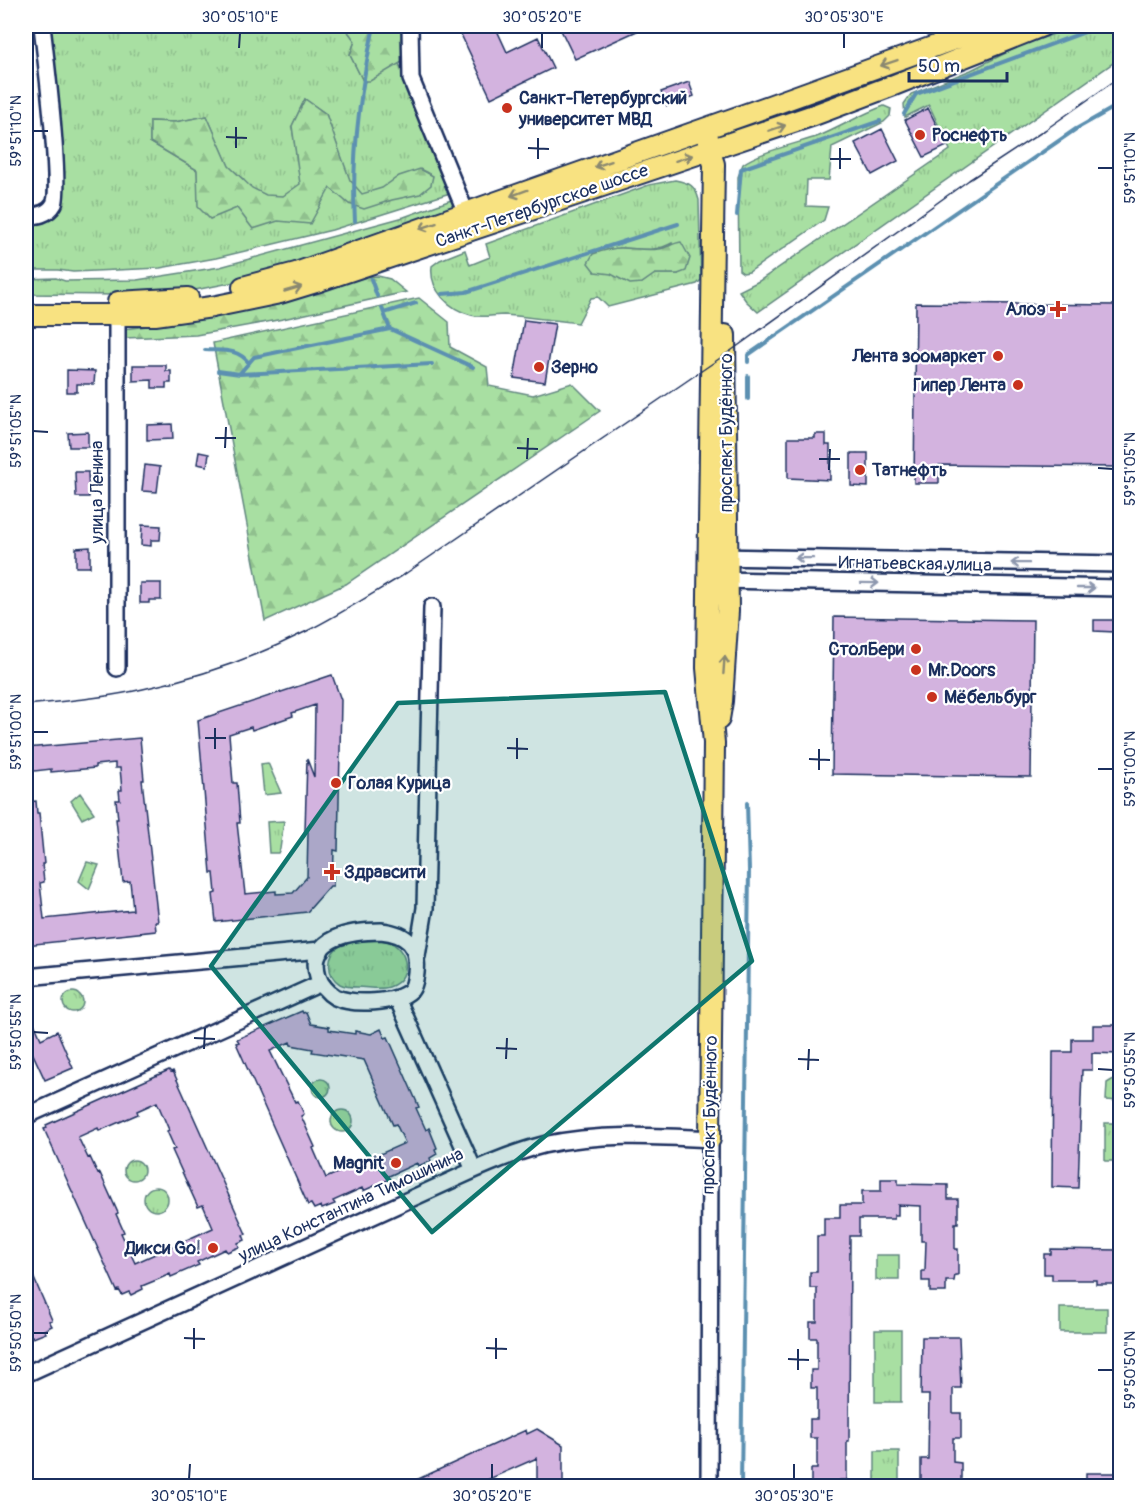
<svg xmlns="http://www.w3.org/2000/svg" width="1146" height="1512" viewBox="0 0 1146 1512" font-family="Pangolin,sans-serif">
  <defs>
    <pattern id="grass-tufts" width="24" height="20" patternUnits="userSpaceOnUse" patternTransform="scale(1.5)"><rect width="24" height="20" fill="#a8dfa2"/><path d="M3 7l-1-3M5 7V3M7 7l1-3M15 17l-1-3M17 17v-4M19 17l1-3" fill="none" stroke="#90c08e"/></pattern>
    <pattern id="forest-firs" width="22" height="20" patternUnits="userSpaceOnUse" patternTransform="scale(1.5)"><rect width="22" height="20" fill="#a8dfa2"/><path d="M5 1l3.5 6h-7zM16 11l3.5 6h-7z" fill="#90c08e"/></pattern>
  </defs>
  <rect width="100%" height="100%" fill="#fff"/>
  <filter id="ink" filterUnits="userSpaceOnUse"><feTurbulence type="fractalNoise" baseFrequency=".0167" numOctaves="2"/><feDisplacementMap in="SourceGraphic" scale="12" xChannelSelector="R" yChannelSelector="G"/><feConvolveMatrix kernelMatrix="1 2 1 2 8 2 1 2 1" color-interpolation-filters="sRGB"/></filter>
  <g filter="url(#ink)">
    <path fill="url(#grass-tufts)" stroke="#628780" stroke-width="1.5" fill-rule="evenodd" d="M46,26H344L355,41L350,55L364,83L374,71L396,56L450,193L332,230L216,258L160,268L73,272L58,270H26V220L62,201ZM305,99L326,114L344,165L299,172L292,126ZM207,116L229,167L243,179L198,185L197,170L150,142V121L175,122Z
      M1077,26H1120V58L758,312L746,301L739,291L759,281L950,150L929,105L905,117L904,104L911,94L971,70L1022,45Z
      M884,106L891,109L890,116L884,122L832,147L829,180H807L806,206L828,207L824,220L749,272L743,273L739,270L738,177L743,164C759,152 799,143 819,136C841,127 861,114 884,106Z
      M675,180C690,183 695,185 699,200L701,280L697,284L608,307L598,297L591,298L578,323C553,320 529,317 504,315C493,315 481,318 471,315C449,309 429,290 432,266L440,260L465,250L470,265L490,257L486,244L649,185ZM672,243L678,274H654L642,283C614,279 612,275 593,254C602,251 611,248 621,248C640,248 654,253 672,243Z
      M454,199L458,209L389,234L240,281L195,290L118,295L26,294V279L56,278L65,281L137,280L220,267L404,217Z
      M268,763L281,793L264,795L261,764Z
      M80,793L94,813L82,819L71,801Z
      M284,821L280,849L278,853H269L267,822Z
      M87,862L99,865L89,889L79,881Z
      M381,940C407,942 416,978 389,987C380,990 367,987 357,987C351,987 345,987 340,984C326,975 326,954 340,946C351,940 369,941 381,940Z
      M63 1002a10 10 0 1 1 20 0a10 10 0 1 1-20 0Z
      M1120,1075V1101L1106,1100L1107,1083Z
      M312 1088a9 9 0 1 1 18 0a9 9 0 1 1-18 0Z
      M331 1121a11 11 0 1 1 22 0a11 11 0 1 1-22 0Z
      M1105,1123H1120V1161H1105Z
      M124 1170a10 10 0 1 1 20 0a10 10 0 1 1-20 0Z
      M144 1199a12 12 0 1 1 24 0a12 12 0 1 1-24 0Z
      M876,1255H899V1280H876Z
      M875,1330H901V1402H875Z
      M875,1451H899V1486H875Z"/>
    <path fill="url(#forest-firs)" stroke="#628780" stroke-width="1.5" d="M344,26H403L402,62L370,81H363L350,55L355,41Z
      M305,99L326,114L350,180L362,194L382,188L399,176L420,169L433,176L431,185L420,194L392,200L364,209L349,204L330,188L310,224L278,221L253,229L237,208L210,219L198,207L197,170L150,142V121L175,122L207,116L229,166L252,188L266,195L283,196L300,184L292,126Z
      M681,242L690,258L686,271L678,274H655L642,283L630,284L611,274L595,272L588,263L593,254C602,251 611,248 621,248C634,248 645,251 659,249C667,248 673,243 681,242Z
      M378,276L390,279L406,292L283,319L196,335L125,338L124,329L178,322L356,277Z
      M419,298L449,322L450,347L487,367L489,386L533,395L572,383L600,411L346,584L265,621L213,343Z"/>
    <path fill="#a8dfa2" stroke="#628780" stroke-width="1.5" d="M1060,1308H1107V1332H1060Z"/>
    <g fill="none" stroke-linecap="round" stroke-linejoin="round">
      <path stroke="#5c90b1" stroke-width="4" d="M904,114L916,94L1101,26
        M737,215L741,169L880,121
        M355,221C351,155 360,90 374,26
        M371,279L377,296
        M442,294L466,292L678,224
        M382,308L390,329L473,367
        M384,313L416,303
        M205,350C224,351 237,348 249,363
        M748,362V355L1076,129L1120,104
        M218,371L240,374L432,364
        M240,373L254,357L390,329
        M748,376V399
        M741,1486L749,870L747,803"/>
    </g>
    <path fill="#d3b3df" stroke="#1b2f5e" stroke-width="1.5" fill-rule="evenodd" d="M457,26H495L507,52L538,37L553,68L491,98Z
      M559,26H648L575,59Z
      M689,82L694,96L667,106L661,92Z
      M928,108L947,146L924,157L905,120Z
      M882,129L898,161L872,175L855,143Z
      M916,303L1120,305V467L939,465V483H914Z
      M524,320L555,324L545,382L514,378Z
      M133,365H166V371H171V383H166V388H152V380L133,381Z
      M67,370L95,371L94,384H77V392H67Z
      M172,424L173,439L147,440V425Z
      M88,432V447H69L68,433Z
      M815,434H826V445H830V480L788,478V438H815Z
      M199,452L209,454L207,466L197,464Z
      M851,453H868V487L851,486Z
      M145,465L160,467L157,492L142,491Z
      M75,472H88L89,497H76Z
      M142,525L161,526L160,540H151V546L141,545Z
      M90,547V567H76V548Z
      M140,583H161V600H149V603H140Z
      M834,617L1033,620L1031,777L832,774Z
      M1094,620H1115V632L1094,631Z
      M332,675L341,700L338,851L334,850L333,886H330L307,912L216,922L213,894L216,893L214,873H211L198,720ZM315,705L314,777L307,759L305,831L308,832L307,877L293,893L276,894V891L245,894L237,823H240L237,783H233L229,734L251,727L252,730L293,716L292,713Z
      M140,738L144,780H142L158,922H155L156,931L26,945V802L36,801L37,813H39L44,864H42L44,882L40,883L44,919L133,910L130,881L123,882L116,819H118L116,800H120L119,790H122L120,768H115V763L95,765V768L51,772V769L26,772V748Z
      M26,1005L41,1039L57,1031L73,1068L45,1080L31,1050L26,1052Z
      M302,1011L303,1013L306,1012L311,1024L329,1027V1030L355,1034V1031L371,1034L381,1029L385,1038L388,1037L419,1107L416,1108L426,1130L429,1128L437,1148L435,1149L437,1154L430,1158L431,1161L418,1166L417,1163L389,1176L390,1179L363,1191L362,1188L333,1201L335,1204L322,1209L321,1206L314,1209L311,1204L308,1205L236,1043L239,1042L237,1039ZM290,1042L291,1045L313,1049L312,1052L364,1060L393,1125L396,1124L405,1143L326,1178L313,1148L315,1147L301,1116L304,1114L298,1101L295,1102L270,1051Z
      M1093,1025H1120V1054L1092,1053V1070H1082L1078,1188L1052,1187L1053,1052H1072V1039H1093Z
      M169,1070L171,1072L173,1071L246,1234L243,1235L245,1240L238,1243L239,1247L227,1252L225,1249L197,1262L199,1265L171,1277L170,1274L159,1279L142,1286L143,1289L131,1295L129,1292L122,1295L119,1290L117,1291L44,1129L47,1128L46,1125ZM157,1102L169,1130L167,1131L175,1149L172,1150L198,1207L203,1205L213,1228L135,1263L121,1233L124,1232L116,1214L118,1213L100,1173L98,1174L90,1157L88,1158L78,1137L98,1128L99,1131L138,1114L137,1111Z
      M881,1179H898V1184L948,1185V1199H958V1223H955V1249H958V1275H955L954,1281H946V1292H930V1281H922V1271H925L926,1241H921V1206L898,1205V1215H894V1219H859V1236H850L849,1441H847V1480H840V1486H811V1469H817V1438H810V1419H817V1388H811V1370H817V1338H810V1322H817V1288H810V1272H817V1236H824V1218H840V1205H862V1191H881Z
      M1051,1249L1120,1250V1284H1096V1280H1052V1274H1044V1254H1051Z
      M26,1260L52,1320L49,1321L52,1326L44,1330L46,1333L33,1338L32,1336L26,1338Z
      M922,1337H959L961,1388H953V1413H961V1438H953V1462L961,1463V1486H928V1480H921V1459H928L929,1395H921Z
      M537,1429L563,1445V1486H537V1458L473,1486H403L526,1430L527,1434Z
      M1086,1473H1120V1486H1086Z"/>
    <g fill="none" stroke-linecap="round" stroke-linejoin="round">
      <defs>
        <path id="minor" d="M410,26L411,79L466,213
          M26,216C36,216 48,215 54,204C62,190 45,51 42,26
          M117,316V668
          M719,557L1120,564
          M719,580L1120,588
          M381,931C408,934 419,945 416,973C415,979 415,985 411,990C397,1004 352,1005 335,997C328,993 320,984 318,976C306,936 354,931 381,931Z
          M417,956L425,908L432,607
          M26,977L321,950
          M397,998L474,1170
          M26,1116L321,983
          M26,1374L461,1176C487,1164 515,1152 543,1145C597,1133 655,1136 710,1139L709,1486"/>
        <path id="major" d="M707,128L709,150L714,164L707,668L714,743L710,1139
          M243,287L296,273L769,106L991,26
          M118,302L188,298
          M26,315H155L212,307L280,293L316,282L814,115L894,85L1042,26
          M719,719L722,701L728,611L725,335"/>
      </defs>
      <use href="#minor" stroke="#1b2f5e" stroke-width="20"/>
      <use href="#major" stroke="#1b2f5e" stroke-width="24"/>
      <use href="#minor" stroke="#fff" stroke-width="15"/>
      <use href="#major" stroke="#f8e281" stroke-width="20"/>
      <path stroke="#1b2f5e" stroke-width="1.5" d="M26,705C65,701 105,698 143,689C199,677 256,657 307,631C339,615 370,595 402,576L732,350L969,180L1045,130L1120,77"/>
    </g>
    <defs><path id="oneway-shaft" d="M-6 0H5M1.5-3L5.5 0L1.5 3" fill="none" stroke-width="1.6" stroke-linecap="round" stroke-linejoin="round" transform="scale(1.5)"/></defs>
    <g stroke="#8a8870">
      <use href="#oneway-shaft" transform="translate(889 63) rotate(161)"/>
      <use href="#oneway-shaft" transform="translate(777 128) rotate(-18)"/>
      <use href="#oneway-shaft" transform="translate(684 158) rotate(-18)"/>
      <use href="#oneway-shaft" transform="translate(603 164) rotate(161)"/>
      <use href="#oneway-shaft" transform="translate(519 193) rotate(160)"/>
      <use href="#oneway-shaft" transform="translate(428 226) rotate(161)"/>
      <use href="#oneway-shaft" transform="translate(293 289) rotate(-16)"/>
      <use href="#oneway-shaft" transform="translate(724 665) rotate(-86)"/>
    </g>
    <g stroke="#8d97ae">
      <use href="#oneway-shaft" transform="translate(804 558) rotate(-179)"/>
      <use href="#oneway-shaft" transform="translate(1020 563) rotate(-179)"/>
      <use href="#oneway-shaft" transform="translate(870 583) rotate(1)"/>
      <use href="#oneway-shaft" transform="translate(1086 588)"/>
    </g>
  </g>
  <path fill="#0f766e" fill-opacity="0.2" stroke="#0f766e" stroke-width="4.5" stroke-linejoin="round" d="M665,692L752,961L432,1232L211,966L398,703Z"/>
  <path fill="none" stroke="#1b2f5e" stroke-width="2" d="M239,48L240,33M542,48V33M844,48V33M33,131H48M226,137L247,138M236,148V127M528,148L549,149M538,159V138M830,159H851M1098,168H1113M840,169V148M33,431L48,432M215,438H236M225,448L226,427M517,448L538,449M527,459L528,438M819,459H840M1098,468L1113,469M829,470L830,449M33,732H48M205,738H226M507,748L528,749M215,749V728M517,759V738M809,759L830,760M1098,769H1113M819,770V749M33,1032L48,1033M194,1038L215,1039M496,1048L517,1049M204,1049L205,1028M506,1059L507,1038M798,1059L819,1060M1098,1069L1113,1070M808,1070L809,1049M33,1333H48M184,1338L205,1339M486,1348L507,1349M194,1349V1328M496,1359V1338M788,1359L809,1360M798,1370V1349M1098,1370H1113M189,1479L190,1464M492,1479V1464M794,1479V1464"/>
  <g fill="#c8321e" stroke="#fff" stroke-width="2">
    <circle cx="507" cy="108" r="6"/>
    <circle cx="920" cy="135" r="6"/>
    <path d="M1055 300h6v6h6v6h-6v6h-6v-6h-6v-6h6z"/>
    <circle cx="998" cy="356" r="6"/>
    <circle cx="539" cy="367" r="6"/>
    <circle cx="1018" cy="385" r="6"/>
    <circle cx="860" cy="470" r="6"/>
    <circle cx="916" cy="649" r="6"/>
    <circle cx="916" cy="670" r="6"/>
    <circle cx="932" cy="697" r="6"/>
    <circle cx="336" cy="783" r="6"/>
    <path d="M329 863h6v6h6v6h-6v6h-6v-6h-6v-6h6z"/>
    <circle cx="396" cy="1163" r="6"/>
    <circle cx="213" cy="1248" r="6"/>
  </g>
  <g text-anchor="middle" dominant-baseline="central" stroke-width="4.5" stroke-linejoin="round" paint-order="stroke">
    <g font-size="18" font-weight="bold" fill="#1b2f5e" stroke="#fff" text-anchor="start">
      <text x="519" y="98">Санкт-Петербургский<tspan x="519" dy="21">университет МВД</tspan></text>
      <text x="932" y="135">Роснефть</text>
      <text x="1046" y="309" text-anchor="end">Алоэ</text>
      <text x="986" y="356" text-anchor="end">Лента зоомаркет</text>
      <text x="551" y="367">Зерно</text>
      <text x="1006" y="385" text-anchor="end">Гипер Лента</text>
      <text x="872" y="470">Татнефть</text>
      <text x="904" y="649" text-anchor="end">СтолБери</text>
      <text x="928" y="670">Mr.Doors</text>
      <text x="944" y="697">Мёбельбург</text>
      <text x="348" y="783">Голая Курица</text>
      <text x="344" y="872">Здравсити</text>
      <text x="384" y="1163" text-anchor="end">Magnit</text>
      <text x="201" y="1248" text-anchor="end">Дикси Go!</text>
    </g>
    <g font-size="18" fill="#1b2f5e" stroke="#fff">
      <text transform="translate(542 206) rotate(-19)">Санкт-Петербургское шоссе</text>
      <text transform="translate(726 433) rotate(-90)">проспект Будённого</text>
      <text transform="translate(97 492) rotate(-90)">улица Ленина</text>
      <text transform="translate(915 564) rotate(1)">Игнатьевская улица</text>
      <text transform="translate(710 1115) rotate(-89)">проспект Будённого</text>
      <text transform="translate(351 1205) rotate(-25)">улица Константина Тимошинина</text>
    </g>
  </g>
  <rect width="1146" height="1512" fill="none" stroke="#fff" stroke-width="66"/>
  <path d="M909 72v9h98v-9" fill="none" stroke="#1b2f5e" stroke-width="3"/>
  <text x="918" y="72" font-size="18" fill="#1b2f5e" stroke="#ffffff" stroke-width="4.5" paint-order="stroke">50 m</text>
  <rect x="33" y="33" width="1080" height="1446" fill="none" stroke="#1b2f5e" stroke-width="2"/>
  <g font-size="15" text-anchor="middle" fill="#1b2f5e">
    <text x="240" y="22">30°05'10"E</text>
    <text x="542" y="22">30°05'20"E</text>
    <text x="844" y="22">30°05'30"E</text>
    <text transform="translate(16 131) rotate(-90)" y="5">59°51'10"N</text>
    <text transform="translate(1130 168) rotate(-90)" y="5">59°51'10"N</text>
    <text transform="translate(16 431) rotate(-90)" y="5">59°51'05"N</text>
    <text transform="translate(1130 469) rotate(-90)" y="5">59°51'05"N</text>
    <text transform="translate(16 732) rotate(-90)" y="5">59°51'00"N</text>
    <text transform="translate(1130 769) rotate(-90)" y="5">59°51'00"N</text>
    <text transform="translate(16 1032) rotate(-90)" y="5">59°50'55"N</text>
    <text transform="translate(1130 1070) rotate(-90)" y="5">59°50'55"N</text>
    <text transform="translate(16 1333) rotate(-90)" y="5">59°50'50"N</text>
    <text transform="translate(1130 1370) rotate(-90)" y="5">59°50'50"N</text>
    <text x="189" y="1501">30°05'10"E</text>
    <text x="492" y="1501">30°05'20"E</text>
    <text x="794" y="1501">30°05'30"E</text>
  </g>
</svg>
